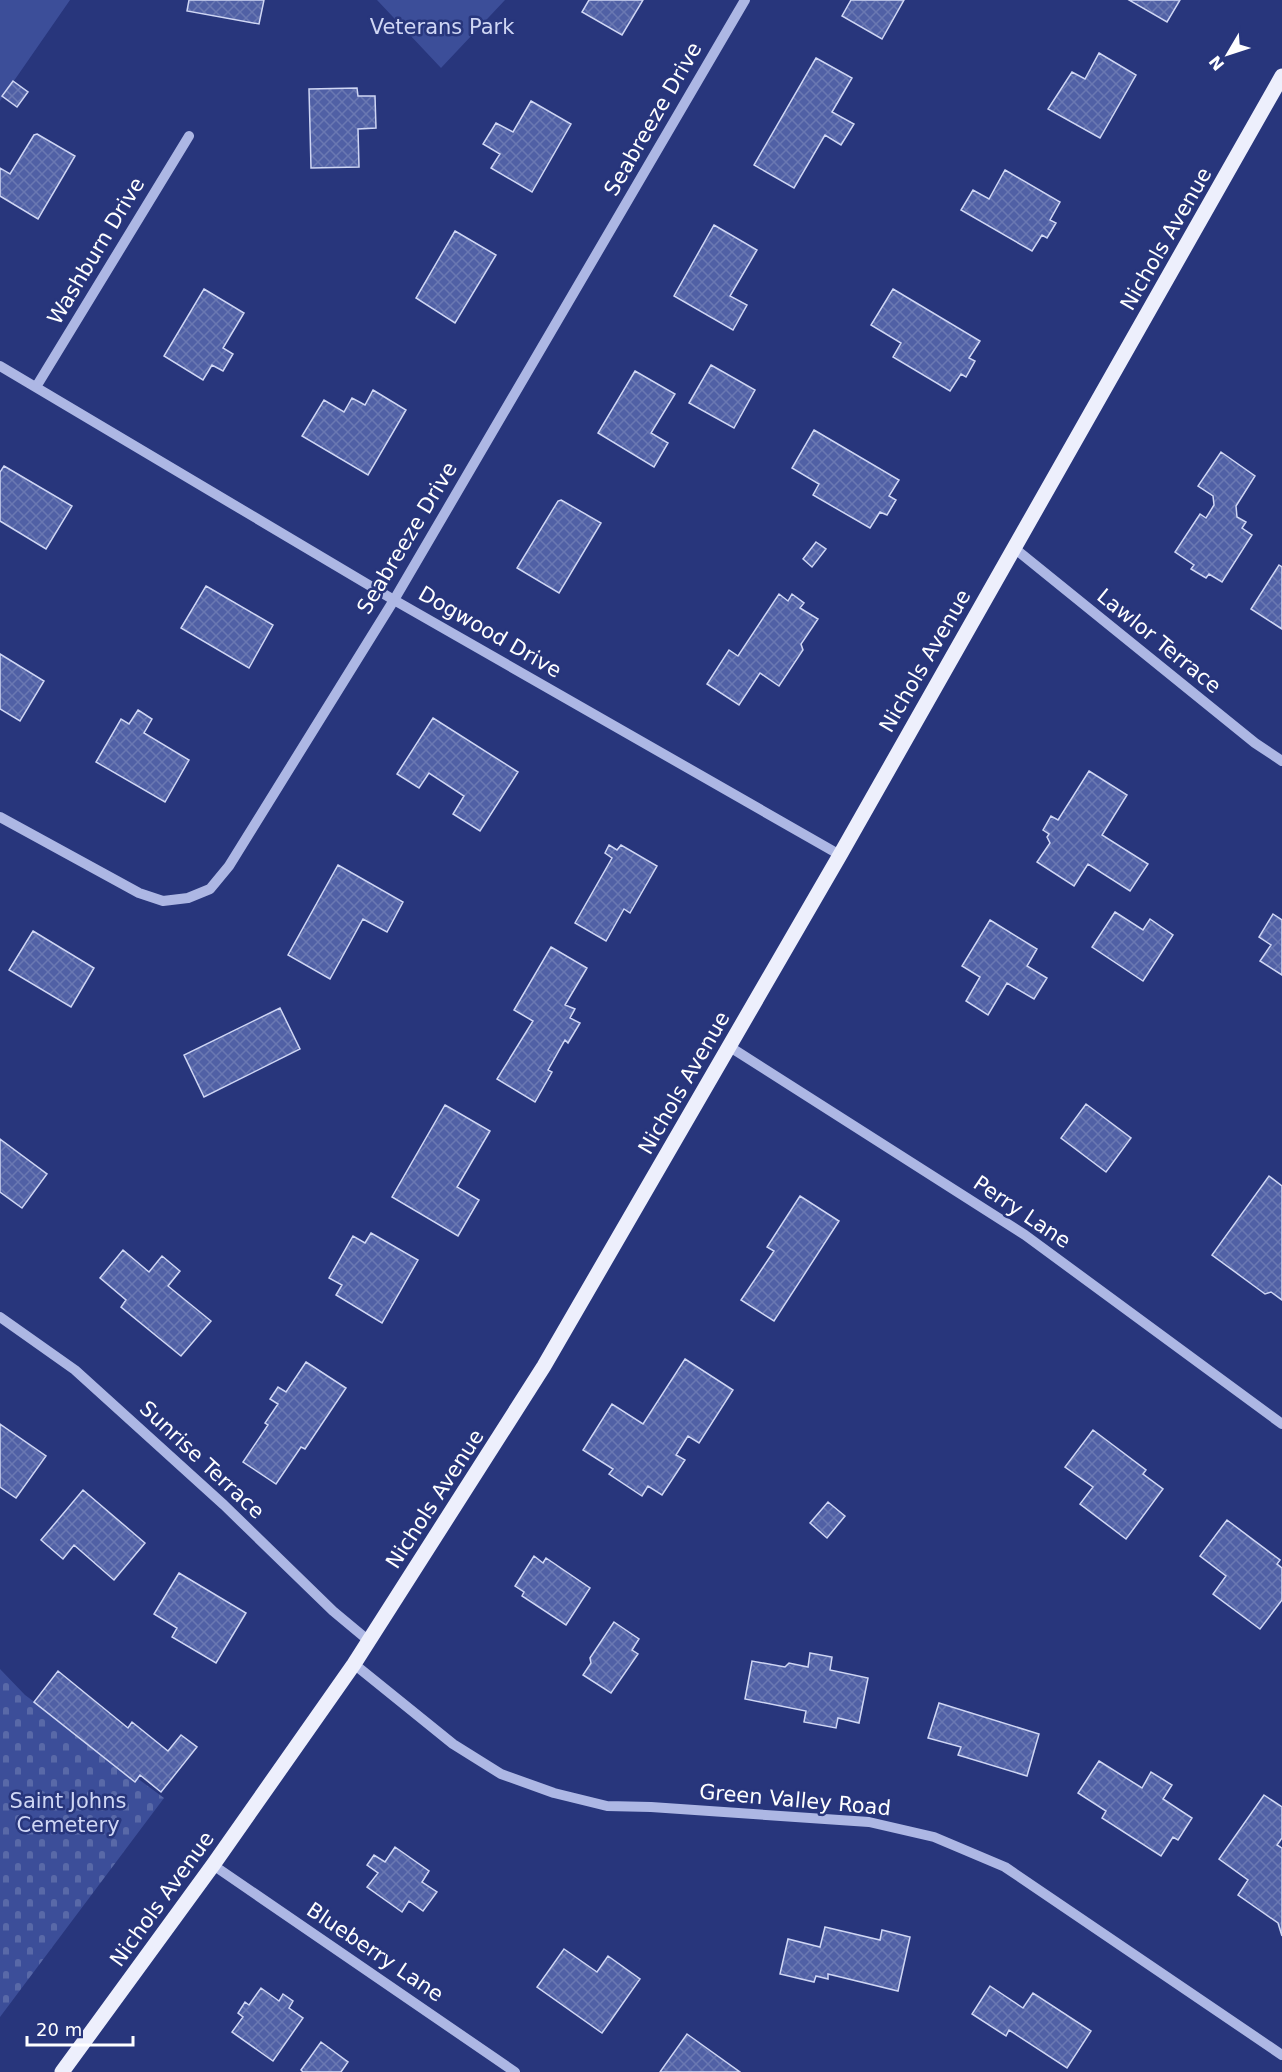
<svg xmlns="http://www.w3.org/2000/svg" width="1282" height="2072" viewBox="0 0 1282 2072" font-family="'DejaVu Sans',sans-serif">
  <defs>
    <pattern id="cemetery-stones" width="16" height="16" patternUnits="userSpaceOnUse" patternTransform="scale(1.5)"><rect width="16" height="16" fill="#3c4e99"/><path d="M2 7V4a2 2 0 0 1 4 0v3zM10 15v-3a2 2 0 0 1 4 0v3z" fill="#5969a8"/></pattern>
    <pattern id="building-cross-hatch" width="8" height="8" patternUnits="userSpaceOnUse" patternTransform="scale(1.5)"><rect width="8" height="8" fill="#5060a5"/><path d="M0 0l8 8M0 8l8-8" fill="none" stroke="#6a78b2"/></pattern>
  </defs>
  <rect width="100%" height="100%" fill="#28367c"/>
  <path fill="url(#cemetery-stones)" d="M0,1669L25,1695L164,1798L0,2017Z"/>
  <path fill="#3c4e99" d="M0,0H70L0,101Z
    M377,0H505L441,68Z"/>
  <path fill="url(#building-cross-hatch)" stroke="#cfd6f4" stroke-width="1.5" d="M189,0H264L259,24L187,11Z
    M589,0H643L622,35L582,12Z
    M851,0H904L882,39L842,16Z
    M1129,0H1180L1167,22Z
    M1099,53L1136,75L1100,138L1048,109L1072,72L1085,79Z
    M816,58L852,78L832,112L854,124L841,145L825,135L794,188L754,165Z
    M13,81L28,92L17,107L2,96Z
    M357,88L358,96H375L376,128L358,129L359,167L311,168L309,89Z
    M531,101L571,124L532,192L491,168L500,154L483,144L496,123L513,132Z
    M37,134L75,156L38,219L0,196V168L10,174L34,135Z
    M1005,170L1060,202L1050,220L1056,223L1047,238L1042,235L1032,251L961,210L973,190L989,199Z
    M714,225L757,250L730,296L747,305L733,330L674,296Z
    M455,231L496,255L455,323L416,298Z
    M204,289L244,313L223,348L233,354L223,371L212,365L203,380L164,356Z
    M893,289L980,341L969,358L975,361L966,377L961,374L950,391L893,357L901,343L871,325Z
    M711,365L755,390L734,428L689,403Z
    M635,371L675,394L651,433L668,443L654,467L598,433Z
    M373,390L406,410L368,475L302,436L324,400L344,412L352,398L365,405Z
    M814,430L899,480L889,496L896,500L887,515L880,512L870,528L813,495L819,484L792,468Z
    M1221,452L1255,476L1236,506L1237,517L1246,522L1242,528L1252,535L1222,582L1209,574L1206,578L1191,569L1194,565L1175,552L1200,514L1206,518L1214,505L1213,496L1198,486Z
    M4,466L72,506L46,549L0,521V472Z
    M561,500L601,523L559,593L517,568L558,501Z
    M816,542L826,549L812,567L803,559Z
    M1279,565L1282,567V629L1251,609Z
    M206,586L273,625L249,668L181,628Z
    M779,594L788,601L792,594L804,603L800,608L818,619L801,644L803,650L779,686L760,673L739,705L707,684L729,650L738,656Z
    M0,654L44,681L20,721L0,709Z
    M138,710L152,719L144,733L189,760L165,802L96,762L121,719L129,724Z
    M433,718L518,772L480,831L453,814L464,796L429,773L419,788L397,774Z
    M1089,771L1127,795L1102,835L1148,864L1130,891L1088,864L1074,886L1037,862L1050,843L1047,837L1049,834L1043,830L1051,816L1058,820Z
    M609,845L617,850L621,845L657,866L630,913L624,909L606,941L575,923L612,858L605,853Z
    M338,865L403,902L387,932L363,919L330,979L288,955Z
    M1115,912L1143,930L1150,919L1173,935L1143,981L1092,947Z
    M1273,914L1282,920V975L1260,961L1271,945L1259,937Z
    M990,920L1037,949L1027,966L1047,978L1034,999L1007,983L988,1015L966,1001L980,977L962,966Z
    M33,931L94,968L71,1007L9,970Z
    M551,947L587,968L565,1005L575,1009L570,1018L580,1023L568,1043L565,1040L548,1070L552,1072L535,1102L497,1079L533,1021L514,1010Z
    M280,1008L300,1049L204,1097L184,1055Z
    M1086,1104L1131,1138L1106,1172L1061,1138Z
    M445,1105L490,1131L457,1187L479,1200L458,1236L392,1197Z
    M0,1139L47,1174L22,1208L0,1192Z
    M1269,1176L1282,1186V1300L1271,1292L1265,1294L1212,1255Z
    M800,1196L839,1221L774,1321L741,1300L774,1251L767,1247Z
    M371,1233L418,1260L382,1323L336,1295L342,1285L329,1278L353,1236L365,1243Z
    M123,1250L149,1272L162,1256L180,1271L168,1286L211,1321L181,1356L121,1307L126,1300L100,1278Z
    M685,1359L733,1390L699,1443L688,1436L676,1455L685,1460L662,1495L648,1486L642,1496L609,1474L613,1469L583,1450L612,1404L643,1424Z
    M306,1362L346,1388L305,1449L301,1447L276,1484L243,1462L268,1425L265,1423L278,1404L270,1399L278,1387L286,1392Z
    M0,1424L46,1456L16,1498L0,1487Z
    M1093,1430L1146,1470L1143,1474L1163,1489L1126,1539L1080,1504L1093,1487L1065,1467Z
    M83,1490L145,1543L114,1580L74,1545L63,1559L41,1540Z
    M828,1502L845,1516L827,1538L810,1523Z
    M1227,1520L1280,1560L1277,1564L1282,1568V1600L1260,1629L1213,1594L1226,1576L1200,1556Z
    M534,1556L543,1563L546,1558L590,1588L566,1625L522,1596L524,1592L515,1586Z
    M179,1573L246,1613L216,1663L172,1637L177,1628L154,1614Z
    M614,1622L639,1639L632,1650L638,1654L611,1693L583,1675L591,1663L590,1658Z
    M810,1653L832,1657L830,1670L868,1678L859,1723L838,1718L836,1728L804,1722L806,1711L745,1699L752,1661L785,1667L789,1663L808,1667Z
    M58,1671L128,1728L132,1722L168,1751L181,1735L197,1747L161,1792L140,1775L135,1782L34,1702Z
    M939,1703L1039,1734L1027,1776L958,1755L961,1747L928,1738Z
    M1099,1761L1142,1788L1151,1772L1172,1785L1163,1799L1192,1818L1178,1840L1173,1837L1161,1856L1102,1818L1106,1811L1078,1793Z
    M1264,1795L1282,1807V1838L1277,1845L1282,1848V1936L1278,1923L1238,1895L1248,1880L1219,1859Z
    M395,1847L429,1871L422,1882L437,1892L423,1911L409,1901L402,1912L367,1887L378,1873L367,1865L374,1855L385,1862Z
    M825,1927L880,1940L882,1930L910,1937L898,1991L828,1974V1979L816,1976L814,1982L780,1974L788,1939L820,1947Z
    M564,1949L597,1972L608,1956L640,1979L602,2033L537,1987Z
    M990,1986L1023,2008L1033,1993L1091,2031L1067,2068L1009,2030L1006,2036L972,2014Z
    M261,1988L279,2001L283,1994L293,2001L289,2008L303,2018L273,2061L232,2032L243,2017L238,2013L245,2002L249,2005Z
    M687,2034L740,2072H660Z
    M321,2042L348,2062L341,2072H303L301,2070Z"/>
  <g fill="none" stroke-linecap="round" stroke-linejoin="round">
    <path stroke="#adb7e4" stroke-width="10" d="M0,366L394,600L840,855
      M36,387L189,136
      M1014,548L1255,743L1282,761
      M0,817L139,893L163,901L188,898L210,889L229,866L394,600L745,0
      M730,1047L1025,1235L1282,1424
      M0,1317L75,1370L224,1505L333,1611L369,1641
      M354,1664L453,1744L501,1774L554,1793L607,1806L651,1807L869,1822L934,1837L1005,1867L1282,2055
      M213,1865L515,2072"/>
    <path stroke="#edeffc" stroke-width="15" d="M62,2072L213,1865L354,1664L544,1366L840,855L1282,76"/>
  </g>
  <g text-anchor="middle" dominant-baseline="central" stroke-width="5" stroke-linejoin="round" paint-order="stroke">
    <g font-size="21" fill="#cfd6f4" stroke="#28367c">
      <text x="442" y="27">Veterans Park</text>
      <text x="68" y="1801">Saint Johns<tspan x="68" dy="24">Cemetery</tspan></text>
    </g>
    <g font-size="21" fill="#fff" stroke="#28367c">
      <text transform="translate(653 119) rotate(-60)">Seabreeze Drive</text>
      <text transform="translate(1166 239) rotate(-60)">Nichols Avenue</text>
      <text transform="translate(96 251) rotate(-59)">Washburn Drive</text>
      <text transform="translate(407 538) rotate(-59)">Seabreeze Drive</text>
      <text transform="translate(490 632) rotate(30)">Dogwood Drive</text>
      <text transform="translate(1159 641) rotate(39)">Lawlor Terrace</text>
      <text transform="translate(925 661) rotate(-60)">Nichols Avenue</text>
      <text transform="translate(684 1083) rotate(-60)">Nichols Avenue</text>
      <text transform="translate(1022 1212) rotate(34)">Perry Lane</text>
      <text transform="translate(202 1460) rotate(43)">Sunrise Terrace</text>
      <text transform="translate(435 1499) rotate(-57)">Nichols Avenue</text>
      <text transform="translate(795 1800) rotate(5)">Green Valley Road</text>
      <text transform="translate(162 1899) rotate(-54)">Nichols Avenue</text>
      <text transform="translate(375 1952) rotate(34)">Blueberry Lane</text>
    </g>
  </g>
  <g transform="translate(1228 54) rotate(231)" stroke="#28367c" stroke-width="4.5" paint-order="stroke">
  <path d="M0-4.5L10 22L0 15L-10 22Z" fill="#ffffff"/>
  <text y="-9" font-size="16" font-weight="bold" text-anchor="middle" fill="#ffffff">N</text>
  </g>
  <path d="M27 2036v9h106v-9" fill="none" stroke="#ffffff" stroke-width="3"/>
  <text x="36" y="2036" font-size="18" fill="#ffffff" stroke="#28367c" stroke-width="4.5" paint-order="stroke">20 m</text>
</svg>
